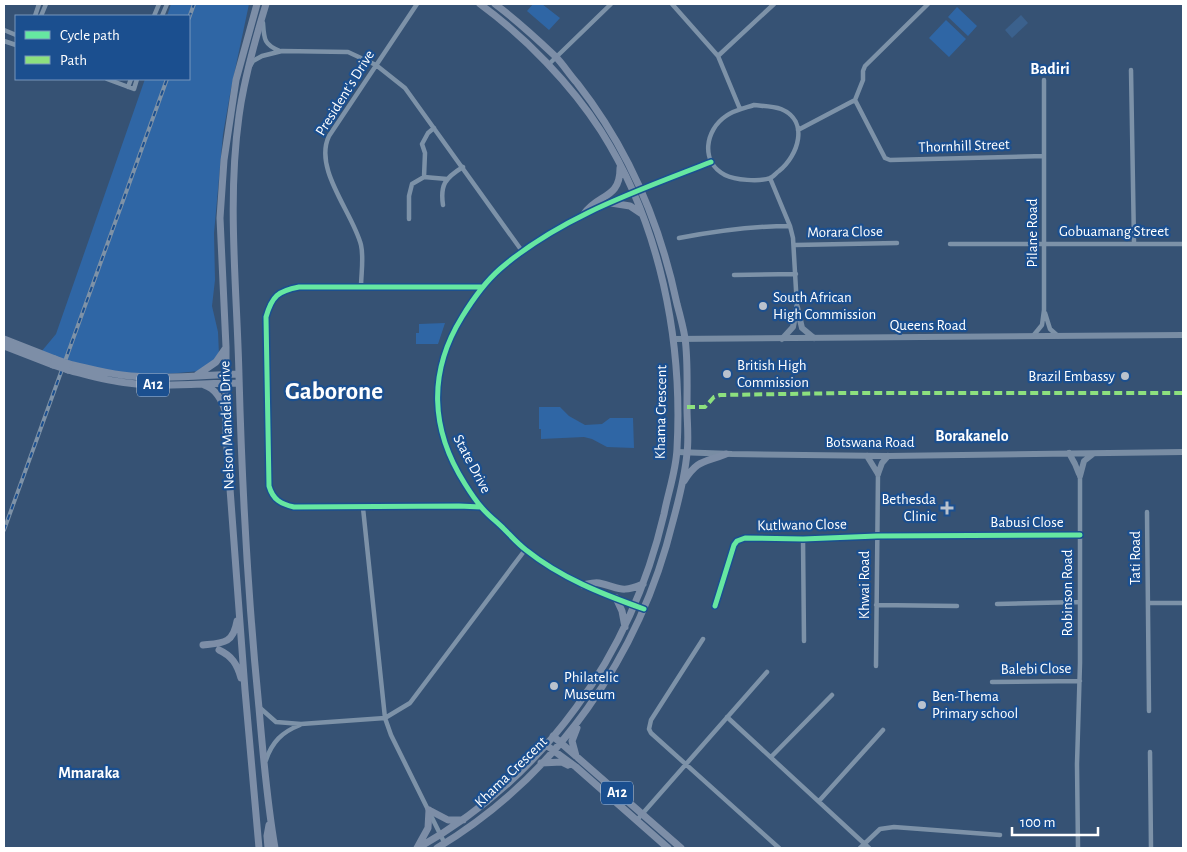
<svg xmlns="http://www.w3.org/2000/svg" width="1187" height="852" viewBox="0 0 1187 852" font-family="'Alegreya Sans',sans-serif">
  <rect width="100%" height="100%" fill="#365274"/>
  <path fill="#2f66a5" d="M171,4H249L231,89L223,134L214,233L215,280L212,306L218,332L219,355L215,361L200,371L155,375L102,371L41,352L56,334L145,79H189V16H167Z
    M533,4H542L560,18L549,30L527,11Z
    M957,7L977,26L968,36L948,17Z
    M946,20L966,39L949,57L929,38Z
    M445,323L438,344H416V333H419V324Z
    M539,407H560L569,416L585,425L602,424L610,418H633L634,448L607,447L592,439L584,437L541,439V429H539Z"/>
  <path fill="#3b618d" d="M1021,15L1028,23L1012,38L1005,30Z"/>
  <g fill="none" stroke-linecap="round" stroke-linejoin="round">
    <path stroke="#7d92a8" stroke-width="4.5" d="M672,4L718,56L740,109
      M35,16L39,4
      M41,16L46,4
      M154,16L159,4
      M162,16L167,4
      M263,23C264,39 264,45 280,51
      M4,30L16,35
      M4,41L16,45
      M718,56L774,4
      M548,65L611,4
      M250,66L253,61L262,56L282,51L348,52L376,65L405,88L522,251
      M1131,70L1134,243
      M107,79L134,89L137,79
      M128,87L131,79
      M855,100L885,158L890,160L1044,156
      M855,100L863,80V71L865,66L928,4
      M754,105C763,106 773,106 781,109C810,121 798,156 779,171C776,173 773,177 770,178C759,182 735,180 725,175C700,162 705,130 726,116C734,110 745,108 754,105Z
      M798,130L855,100
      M424,177L447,179
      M770,178L790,226L793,238L797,307
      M443,205C440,185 445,178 463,167
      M409,219V196L412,184L424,177L425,153L422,144L428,133L434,128
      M679,238C716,231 752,226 790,226
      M950,244H1183
      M795,245L897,243
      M734,275L796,274
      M481,287H299C278,291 272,296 266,317L269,486C273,500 281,504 294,507L459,506L481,507
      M361,288C361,274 364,258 361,245C353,213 313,169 329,136L417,4
      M1045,313L1050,329L1058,336
      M1033,336L1042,325L1044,310V80
      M363,508L385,718L391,735L445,844
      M1147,512L1149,711
      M803,539L804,641
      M1148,603H1183
      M997,604L1079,602
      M876,605L957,606
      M715,606L734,545L737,541L745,538L803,539L877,536L1080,535
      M644,609C602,594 561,578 526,550C518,544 511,536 504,529C497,522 489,516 482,508C476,501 470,492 465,484C430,429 428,372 462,317C473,299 484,283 500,269C560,217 637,191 711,162
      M703,639L651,720L649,729L651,733L779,848
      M876,666L878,474
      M992,682L1080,681
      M259,707L276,722L301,724L385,718L410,703L525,550
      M727,717L869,848
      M1150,752L1151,848
      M771,757L832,695
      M266,760C272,742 282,732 300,725
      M819,801L883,730
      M636,821L767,672
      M860,848L880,829L894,827L1000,835
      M1078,848L1077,764L1080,663V476"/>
    <path stroke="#798da4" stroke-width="6" d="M797,307L802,328L814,338
      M674,339L1183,335
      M782,339L793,327L796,310
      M677,452L732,454L888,456L1183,452
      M1069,453L1075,464L1079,474
      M867,456L878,474
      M878,474L882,463L888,456
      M1080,476L1084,461L1093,454"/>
    <path stroke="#7d8ea7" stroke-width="7" d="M257,4L236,80L224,160L220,218L226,347V435L245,690L259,848
      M266,4C255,40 244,78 239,116C227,202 237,289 239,376C242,487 248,598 259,708C263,755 267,802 275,848
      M611,203L630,206L642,214
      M584,214C598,193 620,200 620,168
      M4,339L55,359
      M4,346L53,365
      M69,364C87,368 104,373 122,375C161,380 201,375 239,374
      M68,370C88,375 107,381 128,383C164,388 203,383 239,383
      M197,375L216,362L225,349
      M204,385C216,389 221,399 225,410
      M684,481C698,459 704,463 726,454
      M583,585C588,584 594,582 599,583C619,587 620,594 643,584
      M616,598L622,611L625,627
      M203,645C223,643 233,644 237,621
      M219,650C232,656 237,664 241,678
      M553,736L681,848
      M546,745L576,767L668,848
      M576,756L572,741L577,728
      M541,763L562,762L568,765
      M429,810L448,820H463
      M268,848L267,836L269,825
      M417,848L428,828L429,810
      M418,848C545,777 631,655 664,514C668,493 676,471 677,449C683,340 660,224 601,131C571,84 525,37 480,4
      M437,848C557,776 640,656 673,521C679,499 685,475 687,453C689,438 687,422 687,408C687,385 688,360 685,338C683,326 680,315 677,304C660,223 628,148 577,83C569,74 563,64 555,56C536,38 515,19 495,4"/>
    <defs>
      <path id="rail" d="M189,18L194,4
        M4,530L167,79"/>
    </defs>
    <use href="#rail" stroke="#7e92a7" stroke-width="4"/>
    <use href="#rail" stroke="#1b4f8f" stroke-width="2" stroke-dasharray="5.5" stroke-linecap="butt"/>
    <path stroke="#7d8ea7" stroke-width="7" d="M55,359L69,364
      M53,365L68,370"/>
    <path stroke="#8de07e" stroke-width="4" stroke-dasharray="8 4" stroke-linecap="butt" d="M687,407H705L714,397L720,395L846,393H1183"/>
    <defs>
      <path id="cycleway" d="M481,287H299C278,291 272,296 266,317L269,486C273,500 281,504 294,507L459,506L481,507
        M715,606L734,545L737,541L745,538L803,539L877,536L1080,535
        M644,609C602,594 561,578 526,550C518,544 511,536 504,529C497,522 489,516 482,508C476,501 470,492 465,484C430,429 428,372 462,317C473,299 484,283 500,269C560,217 637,191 711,162"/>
    </defs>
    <use href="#cycleway" stroke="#1b4f8f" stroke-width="8"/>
    <use href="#cycleway" stroke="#66e7a1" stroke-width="5"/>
  </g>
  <g fill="#b9c2ce" stroke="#1b4f8f" stroke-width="2">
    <circle cx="763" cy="306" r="5"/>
    <circle cx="727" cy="374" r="5"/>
    <circle cx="1125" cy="376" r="5"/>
    <path d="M944.5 500.5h5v5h5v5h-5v5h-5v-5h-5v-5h5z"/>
    <circle cx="554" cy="686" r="5"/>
    <circle cx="922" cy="705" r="5"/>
  </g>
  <g text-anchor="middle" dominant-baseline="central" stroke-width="4.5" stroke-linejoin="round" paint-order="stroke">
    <g fill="#1b4f8f" stroke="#bbcadd" stroke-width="1">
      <rect x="137" y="373.5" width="32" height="23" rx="4"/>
      <rect x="601" y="781.5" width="32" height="23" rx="4"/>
    </g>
    <g font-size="14" font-weight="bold" fill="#fff">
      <text x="153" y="385">A12</text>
      <text x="617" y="793">A12</text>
    </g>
    <g font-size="15" fill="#fff" stroke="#1b4f8f">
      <text transform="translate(345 93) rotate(-58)">President's Drive</text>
      <text transform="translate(964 146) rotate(-2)">Thornhill Street</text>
      <text x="1114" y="231">Gobuamang Street</text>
      <text transform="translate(845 232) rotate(-1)">Morara Close</text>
      <text transform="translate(1032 233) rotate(-90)">Pilane Road</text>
      <text x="928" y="325">Queens Road</text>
      <text transform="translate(661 412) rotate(-89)">Khama Crescent</text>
      <text transform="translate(227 425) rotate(-92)">Nelson Mandela Drive</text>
      <text x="870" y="442">Botswana Road</text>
      <text transform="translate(472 464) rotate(62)">State Drive</text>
      <text x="1027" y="522">Babusi Close</text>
      <text transform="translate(802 525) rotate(-1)">Kutlwano Close</text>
      <text transform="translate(1135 558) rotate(-90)">Tati Road</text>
      <text transform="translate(864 585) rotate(-90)">Khwai Road</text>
      <text transform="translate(1067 593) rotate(-90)">Robinson Road</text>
      <text transform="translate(1036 669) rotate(-1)">Balebi Close</text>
      <text transform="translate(511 772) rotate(-44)">Khama Crescent</text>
    </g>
    <g font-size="15" fill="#fff" stroke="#1b4f8f" text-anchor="start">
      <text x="773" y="297">South African<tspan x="773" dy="17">High Commission</tspan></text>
      <text x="737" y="365">British High<tspan x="737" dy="17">Commission</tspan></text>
      <text x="1115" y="376" text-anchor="end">Brazil Embassy</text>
      <text x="936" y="499" text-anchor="end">Bethesda<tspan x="936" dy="17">Clinic</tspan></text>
      <text x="564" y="677">Philatelic<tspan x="564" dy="17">Museum</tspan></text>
      <text x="932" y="696">Ben-Thema<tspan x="932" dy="17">Primary school</tspan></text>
    </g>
    <g font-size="16" font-weight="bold" fill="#fff" stroke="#1b4f8f">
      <text x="1050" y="69">Badiri</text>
      <text x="972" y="436">Borakanelo</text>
      <text x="89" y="773">Mmaraka</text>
    </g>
    <g font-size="25" font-weight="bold" fill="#fff" stroke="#1b4f8f">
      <text x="334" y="391">Gaborone</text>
    </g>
  </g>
  <rect width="1187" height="852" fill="none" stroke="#ffffff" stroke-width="10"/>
  <rect x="15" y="15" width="175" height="65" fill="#1b4f8f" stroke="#7695bc"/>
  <rect x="25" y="31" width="25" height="8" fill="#66e7a1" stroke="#7695bc"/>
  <text x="60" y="40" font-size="15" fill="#ffffff">Cycle path</text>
  <rect x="25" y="56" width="25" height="8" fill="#8de07e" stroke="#7695bc"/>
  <text x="60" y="65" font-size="15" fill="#ffffff">Path</text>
  <path d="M1012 827v8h86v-8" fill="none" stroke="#ffffff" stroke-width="2.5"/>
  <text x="1020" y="827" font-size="15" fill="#ffffff" stroke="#1b4f8f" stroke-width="4" paint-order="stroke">100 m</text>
</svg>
